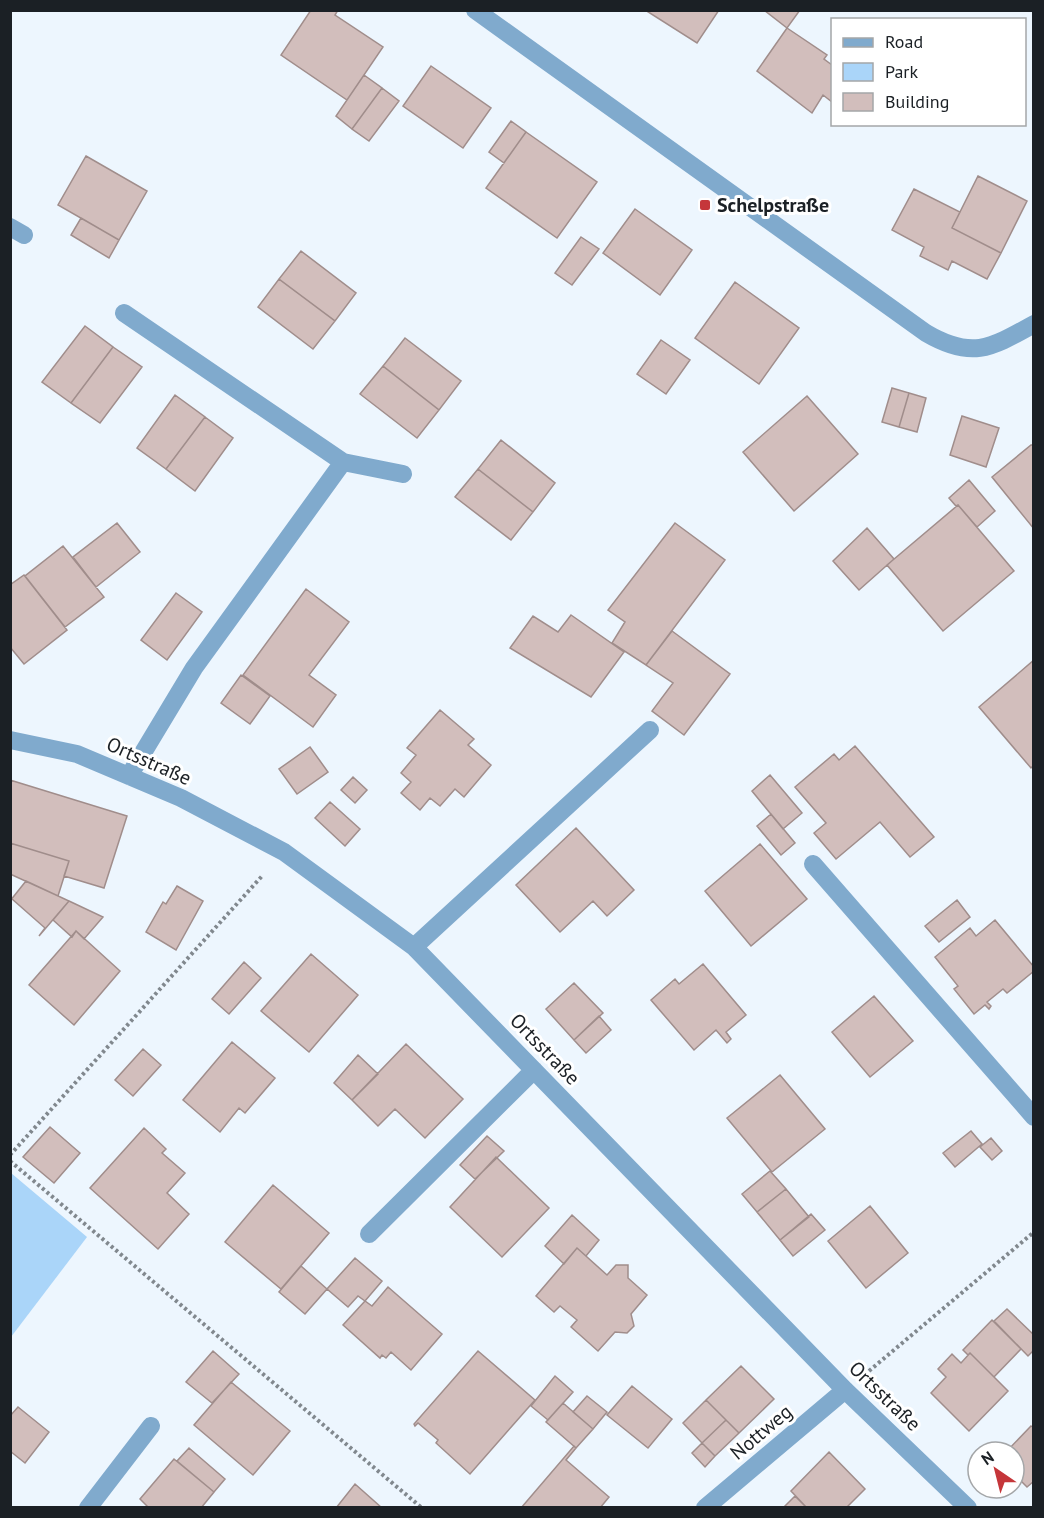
<svg xmlns="http://www.w3.org/2000/svg" width="1044" height="1518" viewBox="0 0 1044 1518" font-family="'PT Sans',sans-serif">
  <rect width="100%" height="100%" fill="#edf6fe"/>
  <path fill="#aad5f9" d="M11,1173L87,1237L11,1337Z"/>
  <path fill="#d2bebc" stroke="#a08d8b" stroke-width="1.5" d="M311,10H338L335,15L383,47L347,100L281,55Z
    M645,10H719L697,43Z
    M764,10H800L787,28Z
    M787,28L827,55L824,59L832,65V102L823,95L812,113L757,71Z
    M431,66L491,108L463,148L403,106Z
    M364,75L382,88L352,129L336,116Z
    M382,88L399,101L369,141L352,129Z
    M511,121L526,132L504,163L489,152Z
    M526,132L597,182L557,238L486,188Z
    M86,156L147,191L119,240L58,205Z
    M978,176L1027,201L1001,253L952,228Z
    M914,189L960,212L952,228L1001,253L987,279L952,261L948,270L920,256L924,247L892,230Z
    M635,209L692,250L660,295L603,253Z
    M81,218L119,240L109,258L71,235Z
    M581,237L599,249L572,285L555,273Z
    M301,251L356,293L335,321L279,279Z
    M279,279L335,321L313,349L258,307Z
    M735,282L799,328L759,384L695,338Z
    M85,326L113,347L71,403L42,382Z
    M405,338L461,381L439,410L383,366Z
    M661,340L690,360L666,394L637,374Z
    M113,347L142,367L100,423L71,403Z
    M383,366L439,410L417,438L360,394Z
    M892,388L909,393L899,427L882,422Z
    M909,393L926,398L917,432L899,427Z
    M175,395L205,417L166,469L137,448Z
    M807,396L858,454L794,511L743,452Z
    M962,416L999,428L986,467L950,455Z
    M205,417L233,438L195,491L166,469Z
    M501,440L555,483L533,512L478,469Z
    M1031,445H1034V529L992,477Z
    M478,469L533,512L511,540L455,497Z
    M969,480L995,511L977,527L958,505L956,506L949,498Z
    M958,505L1014,571L943,631L887,565Z
    M117,523L140,552L96,587L73,557Z
    M675,523L725,560L646,665L612,643L625,622L608,610Z
    M867,528L894,559L859,590L833,561Z
    M63,546L104,597L65,627L25,576Z
    M24,575L67,630L24,664L10,647V585Z
    M306,589L349,622L309,675L336,695L313,727L243,675Z
    M176,593L202,612L167,660L141,640Z
    M571,615L624,652L591,697L510,648L533,616L558,632Z
    M672,631L730,674L684,735L652,711L673,683L646,665Z
    M1034,660V765L1031,768L979,707Z
    M241,675L270,696L250,724L221,703Z
    M440,710L474,739L468,745L491,765L464,797L455,789L440,806L430,798L420,810L401,793L411,782L401,773L416,755L407,748Z
    M855,746L934,837L910,857L880,822L836,859L814,833L826,823L795,787L834,754L839,760Z
    M310,747L328,772L297,794L279,769Z
    M770,775L802,813L783,829L752,791Z
    M353,777L367,790L355,803L341,790Z
    M10,780L127,816L104,888L64,876L69,861L10,843Z
    M330,802L360,829L345,846L315,818Z
    M771,814L795,843L781,855L757,826Z
    M576,828L634,890L607,916L593,901L560,932L516,885Z
    M10,843L69,861L58,896L10,874Z
    M760,844L807,899L751,946L705,891Z
    M26,881L69,901L39,936L45,928L12,899L10,901Z
    M177,886L203,901L176,950L146,932L163,902L166,904Z
    M957,900L970,917L939,942L925,926Z
    M69,901L103,917L84,939L76,931L72,937L53,920Z
    M995,920L1034,967V971L1007,993L1003,989L987,1002L991,1006L989,1009L985,1005L974,1014L954,989L958,986L935,957L970,928L976,936Z
    M76,931L120,971L74,1025L29,985Z
    M311,954L358,995L309,1052L261,1011Z
    M244,962L261,978L229,1014L212,999Z
    M703,964L746,1015L726,1032L731,1039L727,1043L716,1030L694,1050L651,1000L675,979L679,984Z
    M574,983L603,1013L574,1040L546,1009Z
    M874,996L913,1041L870,1077L832,1032Z
    M599,1016L611,1030L586,1053L574,1040Z
    M232,1042L275,1078L245,1113L239,1108L220,1132L183,1100Z
    M406,1044L463,1099L425,1138L395,1109L378,1126L352,1100Z
    M143,1049L161,1065L133,1096L115,1080Z
    M358,1055L378,1074L352,1100L334,1083Z
    M780,1075L825,1129L772,1172L727,1118Z
    M50,1127L80,1153L54,1183L23,1157Z
    M144,1128L166,1149L162,1153L185,1173L167,1193L189,1214L158,1249L90,1188Z
    M971,1131L982,1144L955,1167L943,1153Z
    M487,1136L504,1151L475,1179L460,1165Z
    M991,1138L1002,1151L992,1160L980,1147Z
    M496,1157L549,1208L502,1257L450,1207Z
    M770,1171L786,1189L757,1212L742,1194Z
    M273,1185L329,1233L281,1289L225,1242Z
    M786,1189L809,1217L780,1240L757,1212Z
    M870,1206L908,1253L866,1288L828,1241Z
    M811,1214L825,1230L793,1256L780,1240Z
    M572,1215L599,1240L586,1256L577,1248L564,1264L545,1246Z
    M577,1248L607,1275L616,1265H628V1278L647,1295L631,1314L634,1326L627,1333L615,1332L598,1351L571,1327L577,1320L560,1306L554,1312L536,1296Z
    M355,1258L382,1281L365,1301L358,1296L348,1307L327,1289Z
    M301,1266L327,1289L305,1314L279,1292Z
    M388,1287L442,1334L411,1370L391,1352L386,1358L382,1355L380,1358L343,1325L365,1301L372,1306Z
    M1007,1309L1034,1335V1350L1028,1356L994,1321Z
    M992,1320L1021,1349L994,1377L970,1353L968,1355L963,1350Z
    M213,1351L239,1374L212,1403L186,1382Z
    M478,1351L535,1400L470,1474L436,1443L438,1440L418,1423L415,1426L414,1424Z
    M970,1353L1008,1391L969,1431L931,1393L946,1377L938,1369L952,1354L961,1363Z
    M741,1366L774,1399L739,1433L706,1400Z
    M555,1376L573,1392L548,1420L531,1406Z
    M231,1382L290,1431L253,1475L194,1425Z
    M632,1386L672,1419L648,1448L607,1415Z
    M587,1396L607,1412L593,1429L573,1412Z
    M706,1400L726,1420L702,1443L683,1423Z
    M563,1403L593,1429L576,1448L546,1422Z
    M18,1407L49,1432L25,1463L10,1451V1416Z
    M726,1420L739,1433L715,1456L702,1443Z
    M1031,1426L1034,1428V1481L1027,1487L1014,1474V1452H1006Z
    M702,1443L715,1456L705,1467L692,1453Z
    M574,1446L576,1448L566,1460L609,1497L600,1508H521Z
    M189,1448L225,1479L214,1492L177,1461Z
    M829,1452L865,1489L846,1508H807L791,1491Z
    M174,1459L214,1492L201,1508H149L140,1499Z
    M355,1484L382,1508H336Z
    M795,1496L807,1508H783Z"/>
  <g fill="none" stroke-linecap="round" stroke-linejoin="round">
    <path stroke="#81888e" stroke-width="4" stroke-dasharray="3 3" stroke-linecap="butt" d="M10,1155L263,875
      M10,1161L422,1508
      M869,1371L1034,1232"/>
    <path stroke="#80aacd" stroke-width="18" d="M475,10L926,333C972,360 991,348 1034,324
      M10,227L24,235
      M124,313L343,462L194,668L129,776
      M343,462L403,474
      M10,740L77,754L181,798L284,852L414,947L845,1390L968,1508
      M813,864L1034,1117
      M414,947L650,730
      M369,1234L534,1070
      M88,1508L151,1426
      M705,1508L845,1390"/>
  </g>
  <rect fill="#c5363a" stroke="#fff" stroke-width="2" x="699" y="199" width="12" height="12" rx="3"/>
  <g text-anchor="middle" dominant-baseline="central" stroke-width="6" stroke-linejoin="round" paint-order="stroke">
    <g font-size="20" font-weight="bold" fill="#1b2025" stroke="#fff" text-anchor="start">
      <text x="717" y="205">Schelpstraße</text>
    </g>
    <g font-size="20" fill="#1b2025" stroke="#fff">
      <text transform="translate(149 761) rotate(24)">Ortsstraße</text>
      <text transform="translate(545 1049) rotate(46)">Ortsstraße</text>
      <text transform="translate(885 1396) rotate(44)">Ortsstraße</text>
      <text transform="translate(761 1432) rotate(-40)">Nottweg</text>
    </g>
  </g>
  <rect width="1044" height="1518" fill="none" stroke="#1b2025" stroke-width="24"/>
  <rect x="831" y="18" width="195" height="108" fill="#ffffff" stroke="#a4a6a8" stroke-width="1.5"/>
  <rect x="843" y="38" width="30" height="9" fill="#80aacd" stroke="#a4a6a8" stroke-width="1.5"/>
  <text x="885" y="48" font-size="18" fill="#1b2025">Road</text>
  <rect x="843" y="63" width="30" height="18" fill="#aad5f9" stroke="#a4a6a8" stroke-width="1.5"/>
  <text x="885" y="78" font-size="18" fill="#1b2025">Park</text>
  <rect x="843" y="93" width="30" height="18" fill="#d2bebc" stroke="#a4a6a8" stroke-width="1.5"/>
  <text x="885" y="108" font-size="18" fill="#1b2025">Building</text>
  <g transform="translate(996 1470) rotate(325)"><circle r="28" fill="#ffffff" stroke="#a4a6a8" stroke-width="1.5"/>
  <path d="M0-4.5L10 22L0 15L-10 22Z" fill="#c5363a"/>
  <text y="-9" font-size="16" font-weight="bold" text-anchor="middle" fill="#1b2025">N</text>
  </g>
</svg>
